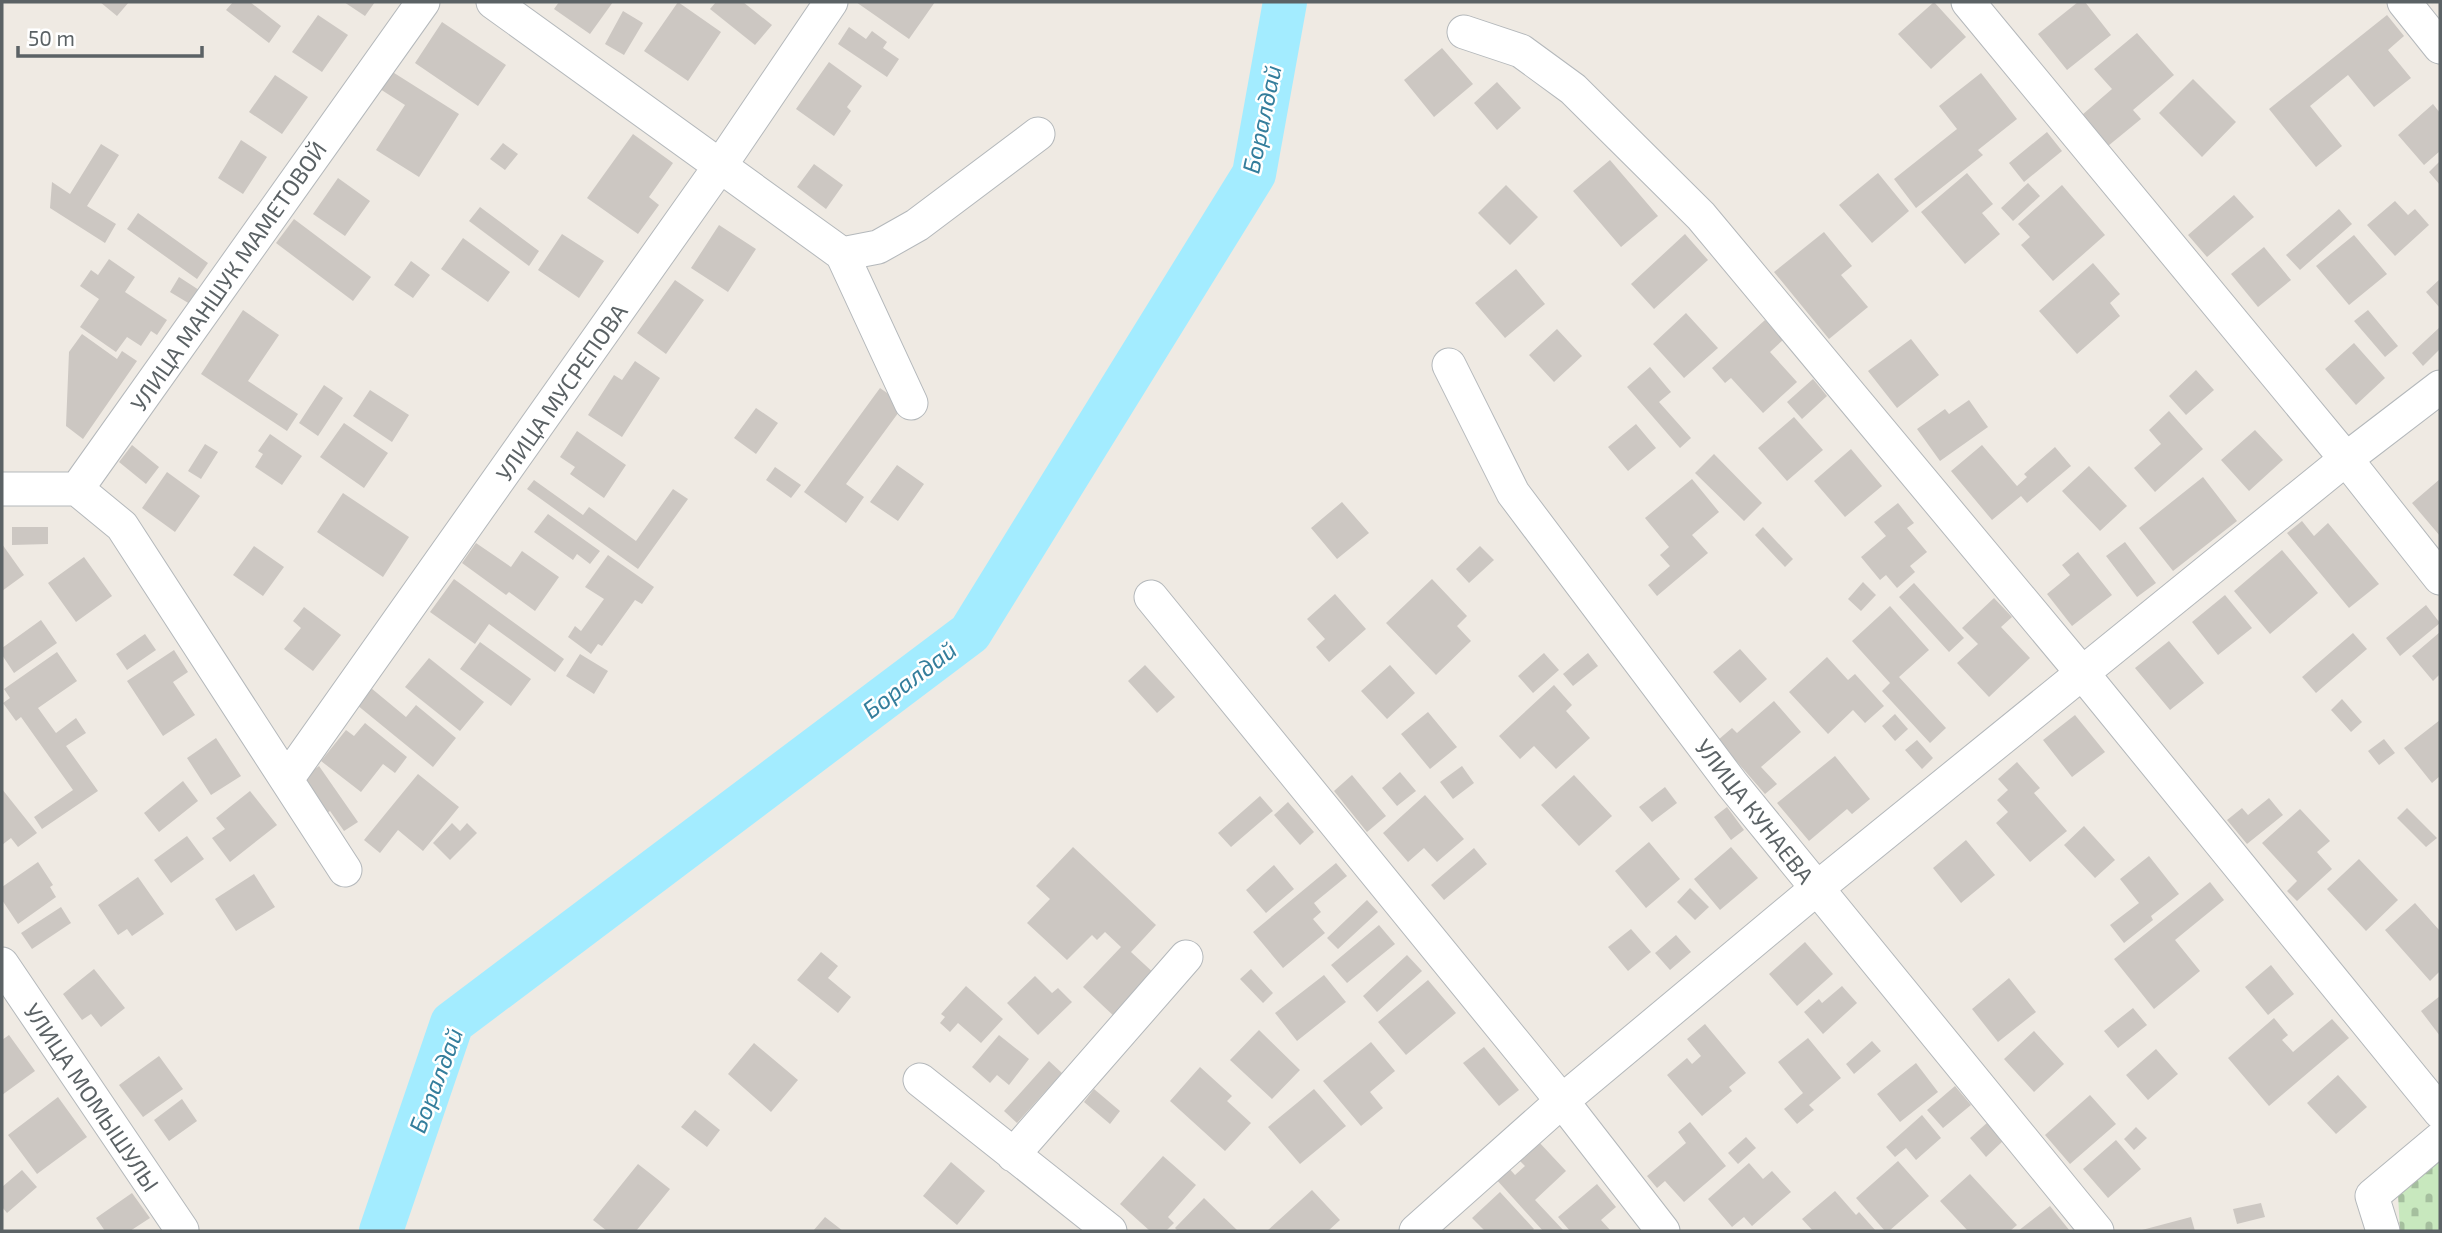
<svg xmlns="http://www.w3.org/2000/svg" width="2442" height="1233" viewBox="0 0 2442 1233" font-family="'Exo 2',sans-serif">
  <defs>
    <pattern id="cemetery-stones" width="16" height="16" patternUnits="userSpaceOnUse" patternTransform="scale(1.75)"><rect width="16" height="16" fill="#c8e8be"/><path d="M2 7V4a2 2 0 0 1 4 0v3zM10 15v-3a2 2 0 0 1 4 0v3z" fill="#a5bf9e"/></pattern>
  </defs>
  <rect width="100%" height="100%" fill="#efeae3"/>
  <path fill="url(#cemetery-stones)" d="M2440,1151V1231H2400L2397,1176Z"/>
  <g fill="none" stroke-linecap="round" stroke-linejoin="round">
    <path stroke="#a3ecff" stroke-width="44" d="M381,1231L452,1023L970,633L1254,174L1285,2"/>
  </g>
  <path fill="#ccc7c2" d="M100,2H129L117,16Z
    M233,2H250L281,26L269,43L226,10Z
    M344,2H375L365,16Z
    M559,2H613L590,34L554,9Z
    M678,2L721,32L688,81L644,51Z
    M716,2H743L772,25L755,45L710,9Z
    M856,2H935L909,39Z
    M1934,2L1966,37L1931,69L1898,34Z
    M2078,2H2085L2111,35L2067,70L2038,34Z
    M623,11L643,23L624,55L605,44Z
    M318,15L348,35L322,72L292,52Z
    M2387,15L2404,36L2388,50L2411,78L2374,107L2348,75L2310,106L2342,146L2316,167L2269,109Z
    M442,22L506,65L478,106L415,63Z
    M849,27L866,39L872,31L887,42L883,48L899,59L887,77L838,44Z
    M2137,33L2174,75L2133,110L2141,119L2108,146L2082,115L2112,89L2094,69Z
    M1442,48L1473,84L1434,117L1404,80Z
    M829,62L862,86L847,107L851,111L834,136L796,109Z
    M391,71L459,114L419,177L376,150L405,105L380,89Z
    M1981,73L2017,119L1978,150L1983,155L1916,208L1894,179L1957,129L1939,106Z
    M275,75L308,97L282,134L249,112Z
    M2193,79L2236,122L2202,157L2159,113Z
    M1497,82L1521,108L1497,130L1474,103Z
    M2433,104L2440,113V151L2424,165L2398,135Z
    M2047,132L2062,151L2024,182L2009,163Z
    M633,134L673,163L649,197L659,205L638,234L587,198Z
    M241,140L267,157L243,194L218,178Z
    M503,143L518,154L505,170L490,159Z
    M101,144L119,155L87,206L116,224L105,243L50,208L52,182L70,194Z
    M1610,160L1658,216L1621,247L1573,191Z
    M2440,161V185L2429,172Z
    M814,164L843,185L826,209L797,187Z
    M1878,173L1909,211L1872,243L1839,205Z
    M1967,173L1993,204L1982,213L2000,234L1965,264L1921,212Z
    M338,178L370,201L345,236L313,214Z
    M2028,183L2040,196L2013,221L2001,208Z
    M1506,185L1538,217L1510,245L1478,213Z
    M2062,185L2105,235L2053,281L2021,245L2030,237L2018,224Z
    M2234,195L2254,217L2207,257L2188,235Z
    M2395,201L2408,215L2415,209L2429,225L2395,256L2367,225Z
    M480,207L539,251L529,266L469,221Z
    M2339,209L2352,224L2300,270L2286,255Z
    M138,213L208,263L197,279L127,229Z
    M294,219L371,277L353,301L276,243Z
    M719,225L756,249L728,292L691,268Z
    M1824,232L1852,266L1841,275L1868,307L1829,339L1774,272Z
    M562,234L604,261L579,298L538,270Z
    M1685,234L1708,260L1654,309L1631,284Z
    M2354,235L2387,274L2349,305L2316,266Z
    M463,238L510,272L488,302L441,269Z
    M2264,247L2291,280L2258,307L2231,274Z
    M109,259L135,277L125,292L167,320L157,335L151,331L141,346L127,337L116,352L80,327L99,299L80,286L91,270L98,275Z
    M411,261L430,275L413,298L394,285Z
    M2093,263L2120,294L2110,303L2120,316L2077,354L2039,311Z
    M1516,269L1545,304L1505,338L1475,303Z
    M179,277L199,290L190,304L170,292Z
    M2440,279V308L2426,292Z
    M675,280L704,300L666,354L637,333Z
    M243,310L279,335L248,381L298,414L287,431L201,374Z
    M2368,310L2398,346L2385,357L2354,321Z
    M1686,313L1718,348L1684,378L1653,344Z
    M1765,320L1783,340L1770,352L1797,382L1763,413L1731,378L1725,383L1712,368Z
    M2440,327V349L2423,366L2412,353Z
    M1557,329L1582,356L1554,382L1529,355Z
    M82,334L117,359L122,351L137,361L83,439L66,426L69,352Z
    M1911,339L1939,375L1897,408L1868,371Z
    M2354,343L2385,378L2356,405L2325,369Z
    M635,361L660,378L622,437L588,415L614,375L622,380Z
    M1650,367L1671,392L1659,402L1691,438L1680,448L1627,387Z
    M2196,370L2214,390L2186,415L2169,396Z
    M1813,379L1827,396L1802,419L1787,402Z
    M324,385L343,398L318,436L299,423Z
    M880,388L904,405L846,484L864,497L846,523L804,492Z
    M370,390L409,415L392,442L353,416Z
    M1969,400L1988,427L1940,461L1917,429L1945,409L1949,414Z
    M756,408L778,423L756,454L734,438Z
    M2169,411L2203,449L2155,492L2134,468L2161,444L2149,430Z
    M1794,417L1823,450L1787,481L1758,448Z
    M344,423L388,453L364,488L320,457Z
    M1636,424L1656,448L1628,471L1608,447Z
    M2255,430L2283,460L2249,491L2221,460Z
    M577,431L626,465L604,498L570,474L575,467L560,457Z
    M270,434L302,456L282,485L255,467L263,454L258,451Z
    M205,444L218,452L201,479L188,471Z
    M132,445L159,467L146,484L119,462Z
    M1982,445L2017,486L2027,477L2024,474L2055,447L2071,466L2027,503L2021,496L1992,520L1951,471Z
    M1851,449L1882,486L1845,517L1814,481Z
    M1714,454L1762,503L1744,521L1695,473Z
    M897,465L924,484L898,521L870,502Z
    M2089,466L2127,506L2100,531L2062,491Z
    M775,467L801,485L791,498L766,480Z
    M167,472L200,496L175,532L142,508Z
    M2203,477L2237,521L2173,571L2139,528Z
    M1692,479L1719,512L1692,535L1708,553L1657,596L1648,585L1670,566L1660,555L1669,547L1645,518Z
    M2440,479V536L2412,503Z
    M534,480L583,515L589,507L636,541L673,489L688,499L638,569L527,489Z
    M343,493L409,537L383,577L317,532Z
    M1342,502L1369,533L1337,559L1311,528Z
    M1898,503L1914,523L1907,528L1927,552L1910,566L1915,572L1897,588L1886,575L1880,580L1861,557L1886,536L1874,522Z
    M548,514L600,551L590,564L577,554L573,560L534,532Z
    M2302,521L2314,536L2328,523L2379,584L2349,608L2287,533Z
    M12,527H48V544L12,545Z
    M1763,527L1793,559L1785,567L1755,535Z
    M2125,542L2156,583L2137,597L2106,556Z
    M476,543L511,567L522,551L559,577L535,611L509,592L506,595L462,563Z
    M2,544L24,575L2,591Z
    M254,546L284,567L263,596L233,575Z
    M1480,546L1494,560L1469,583L1456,569Z
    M2282,550L2318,593L2270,634L2234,591Z
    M2078,552L2112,595L2072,626L2047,594L2070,575L2062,565Z
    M608,555L654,587L642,604L635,600L602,646L598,644L591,654L568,637L575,626L581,631L604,599L585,587Z
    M84,557L112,596L76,622L48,583Z
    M454,579L564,659L555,672L489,624L475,644L430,612Z
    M1432,579L1467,616L1457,626L1471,641L1436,675L1386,623Z
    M1863,582L1876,595L1861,611L1848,599Z
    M1914,583L1964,638L1949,652L1899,597Z
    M1335,594L1366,629L1329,662L1316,647L1325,639L1307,619Z
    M2225,595L2252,628L2218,655L2192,622Z
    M1994,598L2012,617L2001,627L2030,658L1989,697L1957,663L1978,644L1962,628Z
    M2426,605L2440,623L2400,656L2386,638Z
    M1890,606L1929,650L1899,677L1946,728L1930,743L1882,691L1890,683L1852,641Z
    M304,607L341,635L313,671L284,649L301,628L293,621Z
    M41,620L57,643L14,673L2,655V648Z
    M2440,632V674L2433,681L2412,656Z
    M2353,633L2367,649L2316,693L2302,677Z
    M145,634L156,650L127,670L116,654Z
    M2169,641L2204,683L2170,710L2135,668Z
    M480,642L531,679L511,706L460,669Z
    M1740,649L1767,679L1740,703L1713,672Z
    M174,650L188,672L173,682L195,715L163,736L127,681Z
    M57,652L77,681L38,708L56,733L76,718L86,733L66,746L98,791L42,829L34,817L73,790L21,717L16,721L3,703L10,698L4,689Z
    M1544,653L1559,670L1533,693L1518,676Z
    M1588,653L1598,666L1573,686L1563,674Z
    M580,654L608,671L594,694L566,676Z
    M1827,657L1848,680L1855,674L1884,706L1865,723L1853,710L1828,734L1789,692Z
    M429,658L484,702L460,731L405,687Z
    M1145,665L1175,697L1157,713L1128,681Z
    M1390,665L1415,693L1387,719L1361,691Z
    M1554,685L1572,705L1566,711L1590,738L1556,769L1534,746L1520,759L1499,736Z
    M371,688L406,717L416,705L456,738L433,767L357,705Z
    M2342,699L2362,722L2351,732L2331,710Z
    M1774,701L1801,732L1761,767L1777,784L1765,794L1718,740L1732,728L1737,733Z
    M1428,712L1457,747L1430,769L1401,734Z
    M1895,714L1908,729L1895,741L1882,726Z
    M2075,715L2105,752L2072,777L2043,740Z
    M2440,720V776L2432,783L2404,748Z
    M365,723L407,757L395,773L383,764L361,792L321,761L346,730L354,736Z
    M216,738L241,776L211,795L187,758Z
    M2384,739L2395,753L2379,765L2368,751Z
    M1917,740L1933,758L1922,769L1905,750Z
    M1835,756L1870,799L1852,814L1847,809L1809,841L1777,803Z
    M2017,762L2040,788L2034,793L2067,831L2030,862L1996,823L2008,812L1997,800L2008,790L1998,779Z
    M319,766L358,822L344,831L330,811L320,818L303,778Z
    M1462,766L1474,783L1453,799L1440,782Z
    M1400,772L1416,791L1397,806L1382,788Z
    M418,774L459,807L423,851L398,830L380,853L364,840Z
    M1352,775L1386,816L1367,832L1334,791Z
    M1574,775L1612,816L1579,846L1541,805Z
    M183,781L198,801L159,832L144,813Z
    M1665,787L1677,803L1652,822L1639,807Z
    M2,789L37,833L18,847L11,838L2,845Z
    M250,791L277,825L230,862L212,838L225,829L216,818Z
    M1425,795L1464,839L1437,862L1424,848L1408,862L1383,833Z
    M1260,796L1273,811L1231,847L1218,833Z
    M2269,798L2283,815L2247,844L2227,820L2242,808L2248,815Z
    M1288,802L1314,832L1300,845L1274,815Z
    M1727,807L1744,830L1731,840L1714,817Z
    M2407,808L2437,838L2426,847L2397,818Z
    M2300,809L2330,841L2317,852L2332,869L2297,901L2287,891L2297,881L2262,843Z
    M452,823L460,831L467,823L477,833L450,860L433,843Z
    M2084,826L2115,860L2095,878L2064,845Z
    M187,836L204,859L171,883L154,860Z
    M1966,840L1995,875L1961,903L1933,868Z
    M1649,842L1680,879L1646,908L1615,871Z
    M1073,847L1156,925L1131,952L1157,976L1117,1019L1083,987L1121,947L1105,932L1097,940L1092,935L1067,960L1027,923L1050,899L1036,886Z
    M1731,847L1758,878L1720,910L1694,879Z
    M1474,848L1487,864L1444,900L1431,885Z
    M2149,856L2179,894L2151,916L2153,920L2124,943L2110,925L2139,903L2120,879Z
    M2359,859L2398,900L2366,931L2327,889Z
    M38,862L53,885L50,887L56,897L18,924L2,900V887Z
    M1336,863L1347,876L1314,903L1321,912L1313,919L1325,933L1283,968L1253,932Z
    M1274,865L1294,889L1266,913L1246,890Z
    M254,874L275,907L236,931L215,899Z
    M138,877L164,914L132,936L127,929L118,935L98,905Z
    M2210,882L2224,900L2175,940L2200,971L2154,1009L2114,959Z
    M1690,888L1709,907L1695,920L1677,902Z
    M1367,900L1378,912L1338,949L1327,938Z
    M2415,903L2440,931V971L2430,981L2385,930Z
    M61,907L71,923L32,949L21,933Z
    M1379,925L1395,944L1347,983L1331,965Z
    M1631,929L1651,952L1628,971L1608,947Z
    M1676,935L1691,952L1670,970L1655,953Z
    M1805,942L1833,974L1797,1006L1769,974Z
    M821,952L838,966L828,978L851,997L838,1013L797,980Z
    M1407,955L1422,971L1377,1012L1363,996Z
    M2271,965L2294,994L2268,1015L2245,987Z
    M94,969L125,1008L101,1027L91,1014L82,1020L63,994Z
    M1251,969L1273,993L1263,1003L1240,979Z
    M1324,975L1346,1002L1297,1041L1275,1013Z
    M1035,976L1052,993L1058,988L1072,1002L1038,1035L1007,1003Z
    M2009,978L2036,1012L1998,1042L1972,1009Z
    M1428,980L1456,1013L1406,1055L1378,1022Z
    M966,986L1003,1019L981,1043L958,1023L950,1032L940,1023L945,1017L941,1014Z
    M1842,986L1857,1003L1823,1034L1804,1012L1819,999L1822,1003Z
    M2440,996V1036L2421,1011Z
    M2133,1008L2147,1025L2118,1048L2104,1031Z
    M2274,1018L2288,1035L2282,1040L2293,1052L2332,1019L2349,1038L2269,1106L2228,1058Z
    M1705,1024L1746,1073L1729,1087L1732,1091L1702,1116L1667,1075L1687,1058L1692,1064L1701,1056L1687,1039Z
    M1259,1030L1300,1070L1272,1099L1230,1060Z
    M2034,1031L2064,1064L2034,1092L2004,1059Z
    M9,1035L35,1071L2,1095V1040Z
    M999,1035L1029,1059L1009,1085L997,1075L990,1083L972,1067Z
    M1808,1038L1841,1078L1809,1105L1814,1110L1797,1124L1784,1109L1803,1093L1778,1062Z
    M1872,1041L1881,1051L1854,1074L1846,1064Z
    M1371,1042L1395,1071L1370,1092L1383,1108L1361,1126L1323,1081Z
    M754,1043L798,1080L771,1112L728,1074Z
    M1484,1047L1519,1090L1499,1106L1463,1063Z
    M2156,1049L2178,1074L2148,1100L2126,1075Z
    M159,1056L183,1089L143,1117L119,1085Z
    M1049,1061L1062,1073L1017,1123L1004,1111Z
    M1916,1063L1938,1092L1900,1122L1877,1094Z
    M1200,1067L1232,1096L1227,1101L1251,1123L1225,1151L1170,1101Z
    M2338,1075L2367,1107L2336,1134L2307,1103Z
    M1955,1086L1971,1105L1943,1128L1927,1110Z
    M1094,1089L1120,1111L1110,1124L1084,1102Z
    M1314,1089L1346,1126L1300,1164L1268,1127Z
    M2090,1095L2116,1124L2070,1164L2045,1135Z
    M58,1097L87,1137L37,1174L8,1135Z
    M182,1099L197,1121L169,1141L154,1120Z
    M695,1110L720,1130L707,1147L681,1127Z
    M1922,1115L1941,1138L1916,1160L1906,1148L1895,1157L1886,1147Z
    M1690,1122L1726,1166L1684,1202L1665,1181L1657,1188L1647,1176L1686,1143L1678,1132Z
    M1988,1122L2004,1140L1986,1157L1970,1138Z
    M2136,1127L2147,1138L2134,1150L2124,1139Z
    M1746,1137L1756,1148L1738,1164L1728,1153Z
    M2116,1140L2141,1169L2108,1198L2083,1169Z
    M1538,1141L1566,1171L1535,1200L1564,1231H1543L1495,1178L1507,1166L1515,1175L1525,1166L1518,1159Z
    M1163,1156L1196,1185L1168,1217L1174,1223L1166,1231H1150L1120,1204Z
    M1898,1161L1929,1196L1889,1231H1885L1856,1198Z
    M951,1162L985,1191L957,1225L923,1196Z
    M1749,1163L1763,1179L1772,1171L1791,1192L1752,1226L1744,1217L1732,1227L1708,1199Z
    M638,1164L670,1189L636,1231H607L593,1220Z
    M22,1170L37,1187L7,1213L2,1207V1187Z
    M1970,1174L2017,1225L2010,1231H1968L1940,1201Z
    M1597,1184L1616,1207L1601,1220L1611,1231H1570L1558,1217Z
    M1312,1190L1340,1220L1328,1231H1267Z
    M1835,1191L1856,1215L1859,1212L1876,1231H1813L1802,1219Z
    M1500,1192L1534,1229L1532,1231H1485L1472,1218Z
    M132,1193L150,1218L130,1231H105L96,1218Z
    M1204,1198L1238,1231H1178L1175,1228Z
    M2261,1203L2265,1217L2237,1224L2233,1209Z
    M2050,1206L2070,1231H2018Z
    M825,1217L843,1231H813Z
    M2191,1217L2195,1231H2142V1230Z"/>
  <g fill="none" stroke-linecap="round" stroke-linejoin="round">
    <defs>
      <path id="minor" d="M493,2L842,254L911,403
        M1968,2L2346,459L2440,578
        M2404,2L2440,47
        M1464,32L1521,51L1573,89L1701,216L2083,674L2440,1112
        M842,254L878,247L917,225L1038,134
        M1449,365L1513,493L1732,784L2097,1231
        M2,489H77
        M77,489L423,2
        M77,489L122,526L345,870
        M1151,597L1562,1101L1663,1231
        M287,779L720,166L831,2
        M2,964L182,1230
        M920,1080L1110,1231
        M1013,1155L1186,957
        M1416,1231L1562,1101L1816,889L2346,459L2440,387
        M2383,1231L2372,1196L2440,1139"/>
    </defs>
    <use href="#minor" stroke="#b4b8bb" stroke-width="35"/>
    <use href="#minor" stroke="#fff" stroke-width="33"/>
  </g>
  <g text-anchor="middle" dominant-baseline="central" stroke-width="5" stroke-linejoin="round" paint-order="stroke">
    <g font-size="23" fill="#5b6265" stroke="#fff">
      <text transform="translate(228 276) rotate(-55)">УЛИЦА МАНШУК МАМЕТОВОЙ</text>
      <text transform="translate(561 392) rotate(-55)">УЛИЦА МУСРЕПОВА</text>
      <text transform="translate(1755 811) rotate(52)">УЛИЦА КУНАЕВА</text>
      <text transform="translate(92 1097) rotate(56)">УЛИЦА МОМЫШУЛЫ</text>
    </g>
    <g font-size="24" font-style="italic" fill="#347e9c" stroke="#fff">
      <text transform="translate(1261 119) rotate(-78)">Боралдай</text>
      <text transform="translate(909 679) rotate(-37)">Боралдай</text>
      <text transform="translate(435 1080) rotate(-69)">Боралдай</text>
    </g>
  </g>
  <rect width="2442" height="1233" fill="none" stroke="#5b6265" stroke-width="7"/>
  <path d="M18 46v10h184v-10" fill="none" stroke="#5b6265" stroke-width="3.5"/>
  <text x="28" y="46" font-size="21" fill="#5b6265" stroke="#ffffff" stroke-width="5" paint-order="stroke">50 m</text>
</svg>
